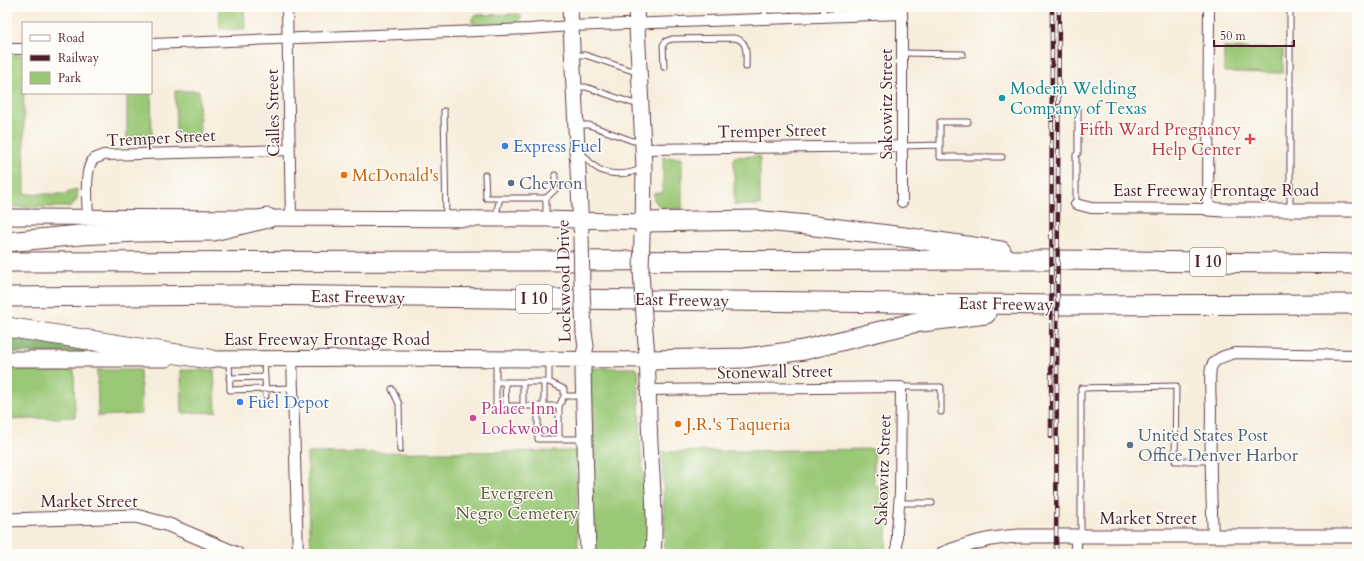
<svg xmlns="http://www.w3.org/2000/svg" width="1364" height="561" viewBox="0 0 1364 561" font-family="Cardo,serif">
  <rect width="100%" height="100%" fill="#fdfcf7"/>
  <filter id="ink" filterUnits="userSpaceOnUse"><feTurbulence type="fractalNoise" baseFrequency=".025" numOctaves="2"/><feDisplacementMap in="SourceGraphic" scale="8" xChannelSelector="R" yChannelSelector="G"/><feConvolveMatrix kernelMatrix="1 2 1 2 8 2 1 2 1" color-interpolation-filters="sRGB"/></filter>
  <filter id="wash" filterUnits="userSpaceOnUse"><feTurbulence type="fractalNoise" baseFrequency=".012" numOctaves="4" result="noise"/><feDisplacementMap in="SourceGraphic" scale="16" xChannelSelector="R" yChannelSelector="G"/><feGaussianBlur stdDeviation="0.9" result="paint"/><feColorMatrix in="noise" values="0 0 0 0 0 0 0 0 0 0 0 0 0 0 0 0 0 1.4 0 .05"/><feComposite in="paint" operator="in"/></filter>
  <g filter="url(#wash)">
    <rect width="100%" height="100%" fill="#f7eddc"/>
    <path fill="#9ac876" stroke="#727450" d="M219,7H244L245,29H220Z
      M519,14L522,17L519,22L477,24L472,23V18L475,15Z
      M1224,48L1283,49V73L1224,72Z
      M7,55H23L25,194H64L77,189V199L71,207H7Z
      M151,91L152,142H127V93H151Z
      M175,91H199L200,141H176Z
      M760,156V205H734V157Z
      M663,157L682,158V209H662L654,200V193H663Z
      M592,368H636L638,370L641,454L648,504V554H594L590,369Z
      M7,370H74L75,417L7,420Z
      M97,370H140L142,414L98,416Z
      M181,370H214L216,412L182,413Z
      M874,449V486L891,485L886,550L665,551L662,452Z
      M576,451L578,552H575V554H311L307,453Z"/>
    <path fill="#7bac67" stroke="#626649" d="M7,337L119,351V353H7Z"/>
  </g>
  <g filter="url(#ink)">
    <g fill="none" stroke-linecap="round" stroke-linejoin="round">
      <defs>
        <path id="service" d="M765,7V19
          M823,7L824,17
          M902,53L963,54
          M574,55H585L630,70L637,71
          M664,67L663,45L666,41L672,39L733,38C749,39 746,55 746,67
          M575,87H586L632,103H639
          M444,111L446,218
          M968,122H940V157H1002
          M578,125H589L633,141H641
          M902,146L940,145
          M581,152C585,156 589,162 594,166C606,176 628,176 642,168
          M485,175L486,198H546L555,190V175
          M546,198V217
          M1076,204V155L1078,153V109
          M1290,210V7
          M495,218L500,198
          M229,360L230,390L293,388
          M496,360V382H549V361
          M264,361L266,396
          M229,378L265,377
          M496,382V406H559
          M505,382L506,406
          M544,382V406
          M549,382L564,389V396L559,406V439
          M901,387H941V412
          M392,389L399,404L400,450
          M564,396H583
          M523,406V382
          M538,406V439H583
          M900,503H932
          M1081,535V388L1176,386L1175,461H1210"/>
        <path id="minor" d="M287,7L291,218
          M902,7V202
          M151,44L529,29L571,26L902,14
          M7,49H23
          M643,149L902,146
          M1076,204L1091,208L1208,209L1209,7
          M88,218C88,204 83,168 94,159C96,158 100,157 103,155L289,150
          M292,358L298,554
          M648,390L901,387L900,493L897,531V554
          M1213,536C1211,494 1210,453 1211,411C1211,401 1209,378 1211,368C1214,358 1226,355 1236,353L1357,355
          M1076,554V536"/>
        <path id="tertiary" d="M1208,209L1223,210H1357
          M7,520L136,516L169,525L237,554
          M942,554C970,543 988,538 1019,536H1357"/>
        <path id="secondary" d="M570,7L581,229
          M636,7L644,167L643,231
          M7,217L546,219L644,222
          M645,332C649,369 648,406 650,443C652,480 656,517 653,554
          M584,333L586,346L583,359V371L588,554
          M7,359H166
          M198,359L392,358L648,360"/>
        <path id="motorway" d="M644,222L755,220L807,225L904,237L1001,251
          M7,242L80,235L137,232L213,231L268,218
          M7,262L1060,260L1357,264
          M7,297L241,295L1060,305L1357,304
          M7,327L209,359
          M648,360L745,358L804,350L913,323L986,314"/>
      </defs>
      <use href="#service" stroke="#643e46" stroke-width="7"/>
      <use href="#minor" stroke="#643e46" stroke-width="12"/>
      <use href="#tertiary" stroke="#643e46" stroke-width="15"/>
      <use href="#secondary" stroke="#643e46" stroke-width="17"/>
      <use href="#motorway" stroke="#643e46" stroke-width="21"/>
      <use href="#service" stroke="#fff" stroke-width="5"/>
      <use href="#minor" stroke="#fff" stroke-width="10"/>
      <use href="#tertiary" stroke="#fff" stroke-width="13"/>
      <use href="#secondary" stroke="#fff" stroke-width="15"/>
      <use href="#motorway" stroke="#fff" stroke-width="19"/>
      <defs>
        <path id="rail" d="M1051,437L1052,7
          M1056,554L1059,7"/>
      </defs>
      <use href="#rail" stroke="#4a1f2b" stroke-width="4.5"/>
      <use href="#rail" stroke="#fdfcf7" stroke-width="3" stroke-dasharray="9" stroke-linecap="butt"/>
      <defs>
        <path id="secondary-bridge" d="M581,236L582,286L584,333
          M642,236L641,271L645,332"/>
      </defs>
      <use href="#secondary-bridge" stroke="#643e46" stroke-width="17" stroke-linecap="butt"/>
      <use href="#secondary-bridge" stroke="#fff" stroke-width="15"/>
    </g>
  </g>
  <circle fill="#0f9aa8" stroke="#fdfcf7" stroke-width="1.5" cx="1002" cy="98" r="4"/>
  <path fill="#e0444e" stroke="#fdfcf7" stroke-width="1.5" d="M1248 133h4v4h4v4h-4v4h-4v-4h-4v-4h4z"/>
  <g fill="#3f7fe0" stroke="#fdfcf7" stroke-width="1.5">
    <circle cx="505" cy="146" r="4"/>
    <circle cx="240" cy="402" r="4"/>
  </g>
  <g fill="#e8710a" stroke="#fdfcf7" stroke-width="1.5">
    <circle cx="344" cy="175" r="4"/>
    <circle cx="678" cy="424" r="4"/>
  </g>
  <g fill="#5c6f8a" stroke="#fdfcf7" stroke-width="1.5">
    <circle cx="511" cy="183" r="4"/>
    <circle cx="1130" cy="445" r="4"/>
  </g>
  <circle fill="#d1479c" stroke="#fdfcf7" stroke-width="1.5" cx="473" cy="418" r="4"/>
  <g text-anchor="middle" dominant-baseline="central" stroke-width="3" stroke-linejoin="round" paint-order="stroke">
    <g fill="#fdfcf7" stroke="#806168" stroke-width="1">
      <rect x="1190" y="248" width="36" height="28" rx="3"/>
      <rect x="516" y="285" width="36" height="28" rx="3"/>
    </g>
    <g font-size="16" font-weight="bold" fill="#4a1f2b">
      <text x="1208" y="262">I 10</text>
      <text x="534" y="299">I 10</text>
    </g>
    <g font-size="17" fill="#0d838f" stroke="#fdfcf7" text-anchor="start">
      <text x="1010" y="88">Modern Welding<tspan x="1010" dy="20">Company of Texas</tspan></text>
    </g>
    <g font-size="17" fill="#4a1f2b" stroke="#fdfcf7">
      <text transform="translate(886 104) rotate(-90)">Sakowitz Street</text>
      <text transform="translate(273 113) rotate(-91)">Calles Street</text>
      <text transform="translate(772 131) rotate(-1)">Tremper Street</text>
      <text transform="translate(161 138) rotate(-3)">Tremper Street</text>
      <text x="1216" y="190">East Freeway Frontage Road</text>
      <text transform="translate(564 281) rotate(-91)">Lockwood Drive</text>
      <text transform="translate(358 297) rotate(1)">East Freeway</text>
      <text transform="translate(682 300) rotate(1)">East Freeway</text>
      <text transform="translate(1006 304) rotate(1)">East Freeway</text>
      <text x="327" y="339">East Freeway Frontage Road</text>
      <text transform="translate(775 372) rotate(-1)">Stonewall Street</text>
      <text transform="translate(883 470) rotate(-88)">Sakowitz Street</text>
      <text x="89" y="501">Market Street</text>
      <text x="1148" y="518">Market Street</text>
    </g>
    <g font-size="17" fill="#be3a42" stroke="#fdfcf7" text-anchor="end">
      <text x="1241" y="129">Fifth Ward Pregnancy<tspan x="1241" dy="20">Help Center</tspan></text>
    </g>
    <g font-size="17" fill="#366cbe" stroke="#fdfcf7" text-anchor="start">
      <text x="513" y="146">Express Fuel</text>
      <text x="248" y="402">Fuel Depot</text>
    </g>
    <g font-size="17" fill="#c56008" stroke="#fdfcf7" text-anchor="start">
      <text x="352" y="175">McDonald's</text>
      <text x="686" y="424">J.R.'s Taqueria</text>
    </g>
    <g font-size="17" fill="#4e5e75" stroke="#fdfcf7" text-anchor="start">
      <text x="519" y="183">Chevron</text>
      <text x="1138" y="435">United States Post<tspan x="1138" dy="20">Office Denver Harbor</tspan></text>
    </g>
    <g font-size="17" fill="#b23c85" stroke="#fdfcf7" text-anchor="start">
      <text x="481" y="408">Palace Inn<tspan x="481" dy="20">Lockwood</tspan></text>
    </g>
    <g font-size="17" fill="#665a45" stroke="#fdfcf7">
      <text x="517" y="493">Evergreen<tspan x="517" dy="20">Negro Cemetery</tspan></text>
    </g>
  </g>
  <rect width="1364" height="561" fill="none" stroke="#fdfcf7" stroke-width="24"/>
  <rect x="22" y="22" width="130" height="72" fill="#fdfcf7" stroke="#b5a4a5"/>
  <rect x="30" y="35" width="20" height="6" fill="#ffffff" stroke="#b5a4a5"/>
  <text x="58" y="42" font-size="12" fill="#4a1f2b">Road</text>
  <rect x="30" y="55" width="20" height="6" fill="#4a1f2b" stroke="#b5a4a5"/>
  <text x="58" y="62" font-size="12" fill="#4a1f2b">Railway</text>
  <rect x="30" y="72" width="20" height="12" fill="#9ac876" stroke="#b5a4a5"/>
  <text x="58" y="82" font-size="12" fill="#4a1f2b">Park</text>
  <path d="M1214 40v6h80v-6" fill="none" stroke="#4a1f2b" stroke-width="2"/>
  <text x="1220" y="40" font-size="12" fill="#4a1f2b" stroke="#fdfcf7" stroke-width="3" paint-order="stroke">50 m</text>
</svg>
